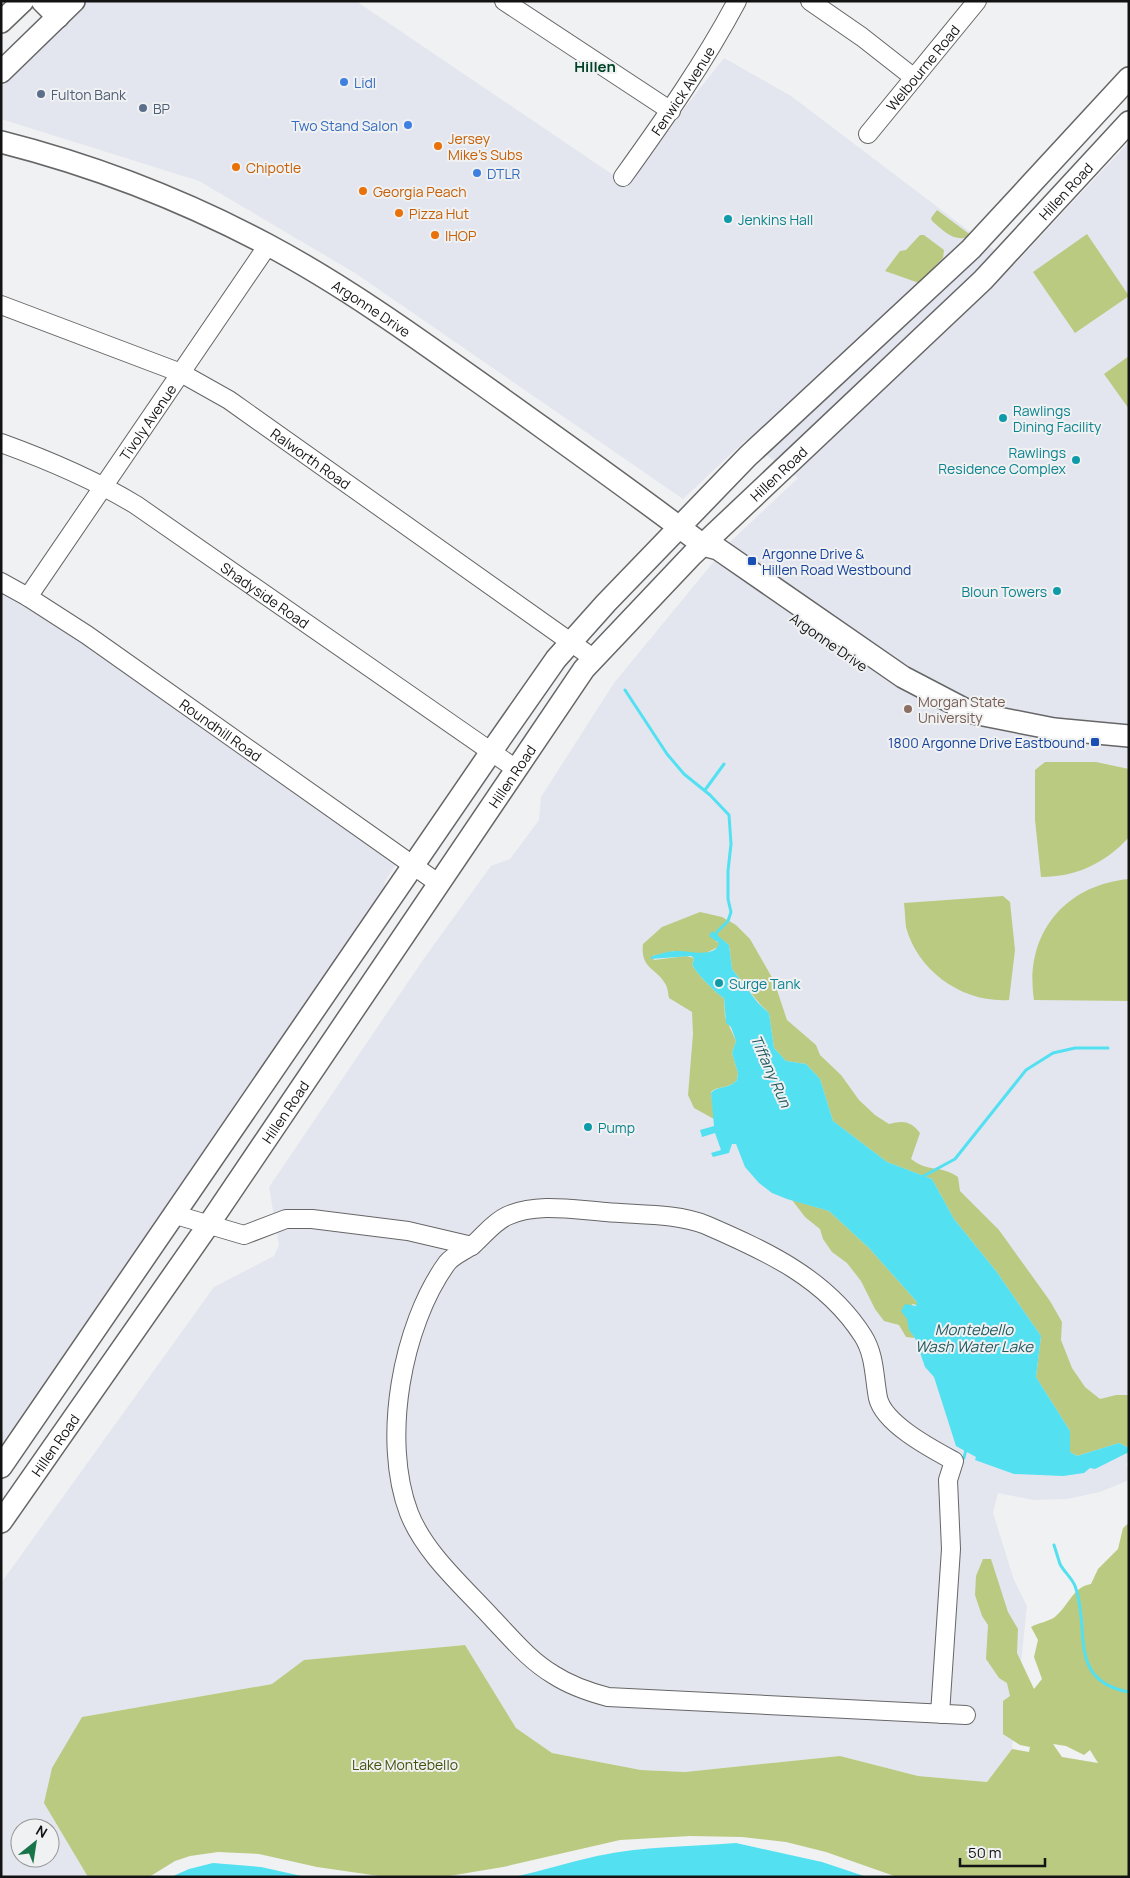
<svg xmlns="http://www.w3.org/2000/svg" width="1130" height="1878" viewBox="0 0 1130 1878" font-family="Manrope,sans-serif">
  <rect width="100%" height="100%" fill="#f0f1f2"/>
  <path fill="#e3e6ef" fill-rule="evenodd" d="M89,1H356L625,183L724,58L791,96L1014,265L1129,142V1462L1126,1464L1129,1467V1480L1100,1492L1067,1499L1034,1500L998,1493L993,1513L1014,1580L1027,1606L1012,1749L987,1782L918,1776L840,1756L685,1772L641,1770L552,1753L516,1728L464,1645L305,1660L272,1684L82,1717L45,1803L88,1877H1V1583L214,1287L274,1256L279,1245L269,1187L425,957L491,866L510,859L539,820L541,797L614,683L730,542L798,478L746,440L683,499L355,273L199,181L1,119V87ZM20,1828H50V1858H20Z
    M1,591L47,617L396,863L385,882L384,890L1,1445Z"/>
  <path fill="#baca81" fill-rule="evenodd" d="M937,210L972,236C954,243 945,232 932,221L931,218Z
    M1087,234L1129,296L1075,333L1033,272Z
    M920,235H924L944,250L943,258L919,283L885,271L900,251L906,250Z
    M1129,356V409L1104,374Z
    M1045,762H1096L1129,769V837C1106,863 1076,877 1041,877L1035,820V770Z
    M1129,879V1001L1034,1000C1024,935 1064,885 1129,879Z
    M1003,896L1010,902L1015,950L1009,1000C963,1003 918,972 906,927C905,919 905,911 904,903Z
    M700,912L722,917L736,925L750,939L774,981L787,1020L816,1045L820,1055L841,1075L859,1100L875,1115L889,1124C903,1120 911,1121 920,1133L911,1159C929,1173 939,1164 958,1177L960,1191L999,1230L1050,1301L1062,1322L1061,1340L1072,1368L1085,1387L1100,1399L1116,1395H1129V1448L1119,1443L1077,1456L1070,1452V1431L1036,1377L1041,1336L996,1271L954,1219L932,1179L887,1162L833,1121L820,1079L806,1064L786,1061L774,1048L769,1013L759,1003L732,969L729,945L724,941H715L720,943L718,947L702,955L674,951L652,956L654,960L686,956L694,958C694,960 692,963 693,966C696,973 718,995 724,998L725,1017L736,1041L732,1053L738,1073L737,1080C728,1090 718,1085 711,1092L714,1119L694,1108L688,1095L693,1034L692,1012L669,998C668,994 668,989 666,985C657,968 640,969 643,944L662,927Z
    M792,1200L829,1211L869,1248L917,1302V1305L912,1304C908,1318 906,1326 915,1338L906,1337L899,1325L884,1321L875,1309L861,1281L847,1263L832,1252L823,1239L820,1229L805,1217Z
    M1129,1523V1877H897L826,1852L786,1842L742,1837L690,1836L620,1840L503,1867L449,1876H379L317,1867L259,1854L218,1852L190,1856L175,1861L149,1877H88L44,1803L52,1768L82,1717L272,1684L304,1660L465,1645L516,1728L552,1753L641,1770L685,1772L840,1756L918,1776L987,1782L1012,1749L1029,1752L1030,1747L1020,1745L1003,1734V1701L1010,1696L1007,1683L999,1678L986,1659L988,1625L982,1616L975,1595L976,1576L983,1559H991L1008,1612L1018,1629L1017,1653L1034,1689L1042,1679L1034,1657L1038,1640L1031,1627C1038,1623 1051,1621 1056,1616C1069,1605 1073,1587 1091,1584L1098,1569L1118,1549L1123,1528ZM1053,1744L1066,1746L1084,1755L1090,1750L1098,1763L1062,1757Z"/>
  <path fill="#53e0f1" d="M712,931L729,945L732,969L758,1003L769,1013L774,1048L786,1061L806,1064L820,1079L833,1121L887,1162L932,1179L954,1219L996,1271L1041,1336L1036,1377L1070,1431V1452L1077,1456L1119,1443L1129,1448V1452L1095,1469L1090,1468L1084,1473L1063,1476L1014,1474L975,1460L976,1457L956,1446L934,1377L925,1367L915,1338L909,1330L907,1319L901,1311L905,1304L916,1306L917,1302L869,1248L829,1211L787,1199L772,1193L759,1183L745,1167L736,1144H732L729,1153L713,1157L711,1153L721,1150L715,1133L702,1137L700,1130L714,1126L711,1093C718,1085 728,1090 737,1080L738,1073L732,1053L736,1041L731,1027L726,1023L724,998C718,995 696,973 693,966C692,963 694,961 694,958L691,956L650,959L652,956C660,954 668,951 676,951C687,950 716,959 719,943L709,936Z
    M736,1843L822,1862L867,1877H514C542,1871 569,1862 597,1856C643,1846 689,1847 736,1843Z
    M213,1863L261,1867L306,1877H171L189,1869Z"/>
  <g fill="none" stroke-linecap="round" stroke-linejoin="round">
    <path stroke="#53e0f1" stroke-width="3" d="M625,690L667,754L684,774L710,795L729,815L731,844L728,871V899L731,912L728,921L716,933V937
      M705,790L724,764
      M920,1178L955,1159L1026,1070L1053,1053L1075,1048H1108
      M964,1458L966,1449
      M1054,1545C1056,1551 1058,1558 1060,1564C1064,1572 1072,1578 1075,1586C1091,1628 1066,1681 1129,1692"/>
    <defs>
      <g id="minor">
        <path d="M504,1L671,111"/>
        <path d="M810,1L862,37L913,77"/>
        <path id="s1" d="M868,134L977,1"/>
        <path id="s2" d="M623,177C664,120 704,63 737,1"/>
        <path id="s3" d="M1,305L181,373L229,400L593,658"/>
        <path id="s4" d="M1,443C48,460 93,479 136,505L516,769"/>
        <path id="s5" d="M1,582L28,597L87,635L438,883"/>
        <path id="s6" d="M28,597L268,245"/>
        <path d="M176,1215L244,1235L286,1219H312L408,1231L472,1246"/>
        <path d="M940,1714L951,1549L948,1480L954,1461C932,1449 884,1424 878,1398C874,1377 875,1355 863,1336C826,1278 766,1251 706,1225C676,1213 638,1215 606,1212C575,1210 537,1202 507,1216C494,1222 485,1234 475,1243C467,1250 453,1255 447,1263C402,1325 381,1440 409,1513C425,1554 464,1587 493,1619C512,1639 530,1661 554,1675C571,1686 589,1692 608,1697L966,1715"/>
      </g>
      <g id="major">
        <path d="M42,1L58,17"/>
        <path d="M1,22L23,1"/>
        <path d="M1,72L74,1"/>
        <path id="s7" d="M1,142C92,165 185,201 268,245C354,291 432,349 511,405C575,451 640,497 703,545L718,549L903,677L970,712"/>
        <path d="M958,710L1054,729L1129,736"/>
        <path d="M1,1467L491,752L556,659L606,603L748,456L971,249L1129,78"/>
        <path id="s8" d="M1,1522L209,1224L584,669L692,555L983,280L1129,122"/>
      </g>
    </defs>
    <use href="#minor" stroke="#666667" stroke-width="20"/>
    <use href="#major" stroke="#666667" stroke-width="24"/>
    <use href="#minor" stroke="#fff" stroke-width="18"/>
    <use href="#major" stroke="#fff" stroke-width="21"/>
  </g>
  <g fill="#3f7fe0" stroke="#f0f1f2" stroke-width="2">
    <circle cx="344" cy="82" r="5"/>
    <circle cx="408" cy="125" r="5"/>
    <circle cx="477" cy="173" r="5"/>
  </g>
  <g fill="#5c6f8a" stroke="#f0f1f2" stroke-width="2">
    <circle cx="41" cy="94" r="5"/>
    <circle cx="143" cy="108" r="5"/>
  </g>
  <g fill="#e8710a" stroke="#f0f1f2" stroke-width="2">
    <circle cx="438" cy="146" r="5"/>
    <circle cx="236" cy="167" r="5"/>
    <circle cx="363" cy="191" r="5"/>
    <circle cx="399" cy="213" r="5"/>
    <circle cx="435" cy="235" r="5"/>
  </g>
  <g fill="#0f9aa8" stroke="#f0f1f2" stroke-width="2">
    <circle cx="728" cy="219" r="5"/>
    <circle cx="1003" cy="418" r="5"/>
    <circle cx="1076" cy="460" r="5"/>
    <circle cx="1057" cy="591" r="5"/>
    <circle cx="719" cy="983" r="5"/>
    <circle cx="588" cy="1127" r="5"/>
  </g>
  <g fill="#1a4fb4" stroke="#f0f1f2" stroke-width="2">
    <rect x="747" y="556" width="10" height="10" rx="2.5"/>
    <rect x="1090" y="737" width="10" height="10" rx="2.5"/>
  </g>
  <circle fill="#8d6e63" stroke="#f0f1f2" stroke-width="2" cx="908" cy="709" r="5"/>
  <g text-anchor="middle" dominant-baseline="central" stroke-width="4" stroke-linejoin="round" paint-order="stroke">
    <g font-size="14" fill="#131313" stroke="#f0f1f2">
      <text stroke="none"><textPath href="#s1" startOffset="86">Welbourne Road</textPath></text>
      <text stroke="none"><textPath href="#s2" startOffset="105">Fenwick Avenue</textPath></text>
      <text stroke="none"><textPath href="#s8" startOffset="1712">Hillen Road</textPath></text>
      <text stroke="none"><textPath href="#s7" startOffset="408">Argonne Drive</textPath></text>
      <text stroke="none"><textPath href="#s6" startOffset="212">Tivoly Avenue</textPath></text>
      <text stroke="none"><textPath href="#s3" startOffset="348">Ralworth Road</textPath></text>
      <text stroke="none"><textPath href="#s8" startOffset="1309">Hillen Road</textPath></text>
      <text stroke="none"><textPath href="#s4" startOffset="306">Shadyside Road</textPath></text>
      <text transform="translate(829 642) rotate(35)">Argonne Drive</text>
      <text stroke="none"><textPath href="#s5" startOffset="265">Roundhill Road</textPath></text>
      <text stroke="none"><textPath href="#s8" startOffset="904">Hillen Road</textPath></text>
      <text stroke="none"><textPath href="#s8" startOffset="499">Hillen Road</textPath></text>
      <text stroke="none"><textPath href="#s8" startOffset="94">Hillen Road</textPath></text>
    </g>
    <g font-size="14" fill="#366cbe" stroke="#f0f1f2" text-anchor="start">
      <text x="354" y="82">Lidl</text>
      <text x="398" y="125" text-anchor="end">Two Stand Salon</text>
      <text x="487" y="173">DTLR</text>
    </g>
    <g font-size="14" fill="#4e5e75" stroke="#f0f1f2" text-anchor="start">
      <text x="51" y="94">Fulton Bank</text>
      <text x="153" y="108">BP</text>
    </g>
    <g font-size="14" fill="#c56008" stroke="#f0f1f2" text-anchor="start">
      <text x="448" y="138">Jersey<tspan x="448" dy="16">Mike's Subs</tspan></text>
      <text x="246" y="167">Chipotle</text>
      <text x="373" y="191">Georgia Peach</text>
      <text x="409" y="213">Pizza Hut</text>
      <text x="445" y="235">IHOP</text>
    </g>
    <g font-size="14" fill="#0d838f" stroke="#f0f1f2" text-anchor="start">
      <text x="738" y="219">Jenkins Hall</text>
      <text x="1013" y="410">Rawlings<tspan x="1013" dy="16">Dining Facility</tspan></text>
      <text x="1066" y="452" text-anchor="end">Rawlings<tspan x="1066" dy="16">Residence Complex</tspan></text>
      <text x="1047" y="591" text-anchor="end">Bloun Towers</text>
      <text x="729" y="983">Surge Tank</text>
      <text x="598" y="1127">Pump</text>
    </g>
    <g font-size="14" fill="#164399" stroke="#f0f1f2" text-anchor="start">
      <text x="762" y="553">Argonne Drive &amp;<tspan x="762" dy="16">Hillen Road Westbound</tspan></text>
      <text x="1085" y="742" text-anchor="end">1800 Argonne Drive Eastbound</text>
    </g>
    <g font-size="14" fill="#785e54" stroke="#f0f1f2" text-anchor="start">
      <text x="918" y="701">Morgan State<tspan x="918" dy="16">University</tspan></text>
    </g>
    <g font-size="14" fill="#45500a" stroke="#f0f1f2">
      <text x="405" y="1764">Lake Montebello</text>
    </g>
    <g font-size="15" font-weight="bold" fill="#004326" stroke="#f0f1f2">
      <text x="595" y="66">Hillen</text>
    </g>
    <g font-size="15" font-style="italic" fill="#225c63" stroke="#f0f1f2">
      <text transform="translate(771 1071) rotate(66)">Tiffany Run</text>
      <text x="974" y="1329">Montebello<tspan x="974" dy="17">Wash Water Lake</tspan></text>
    </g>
  </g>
  <rect width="1130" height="1878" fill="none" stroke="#131313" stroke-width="5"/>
  <g transform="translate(35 1843) rotate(30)"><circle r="24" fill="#f0f1f2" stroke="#989899"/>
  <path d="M0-4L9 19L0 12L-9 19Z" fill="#187449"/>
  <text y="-8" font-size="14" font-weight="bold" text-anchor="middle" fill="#131313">N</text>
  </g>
  <path d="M960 1858v8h85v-8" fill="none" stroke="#131313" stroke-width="2.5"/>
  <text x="968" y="1858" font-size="15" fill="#131313" stroke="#f0f1f2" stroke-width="4" paint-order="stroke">50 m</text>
</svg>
